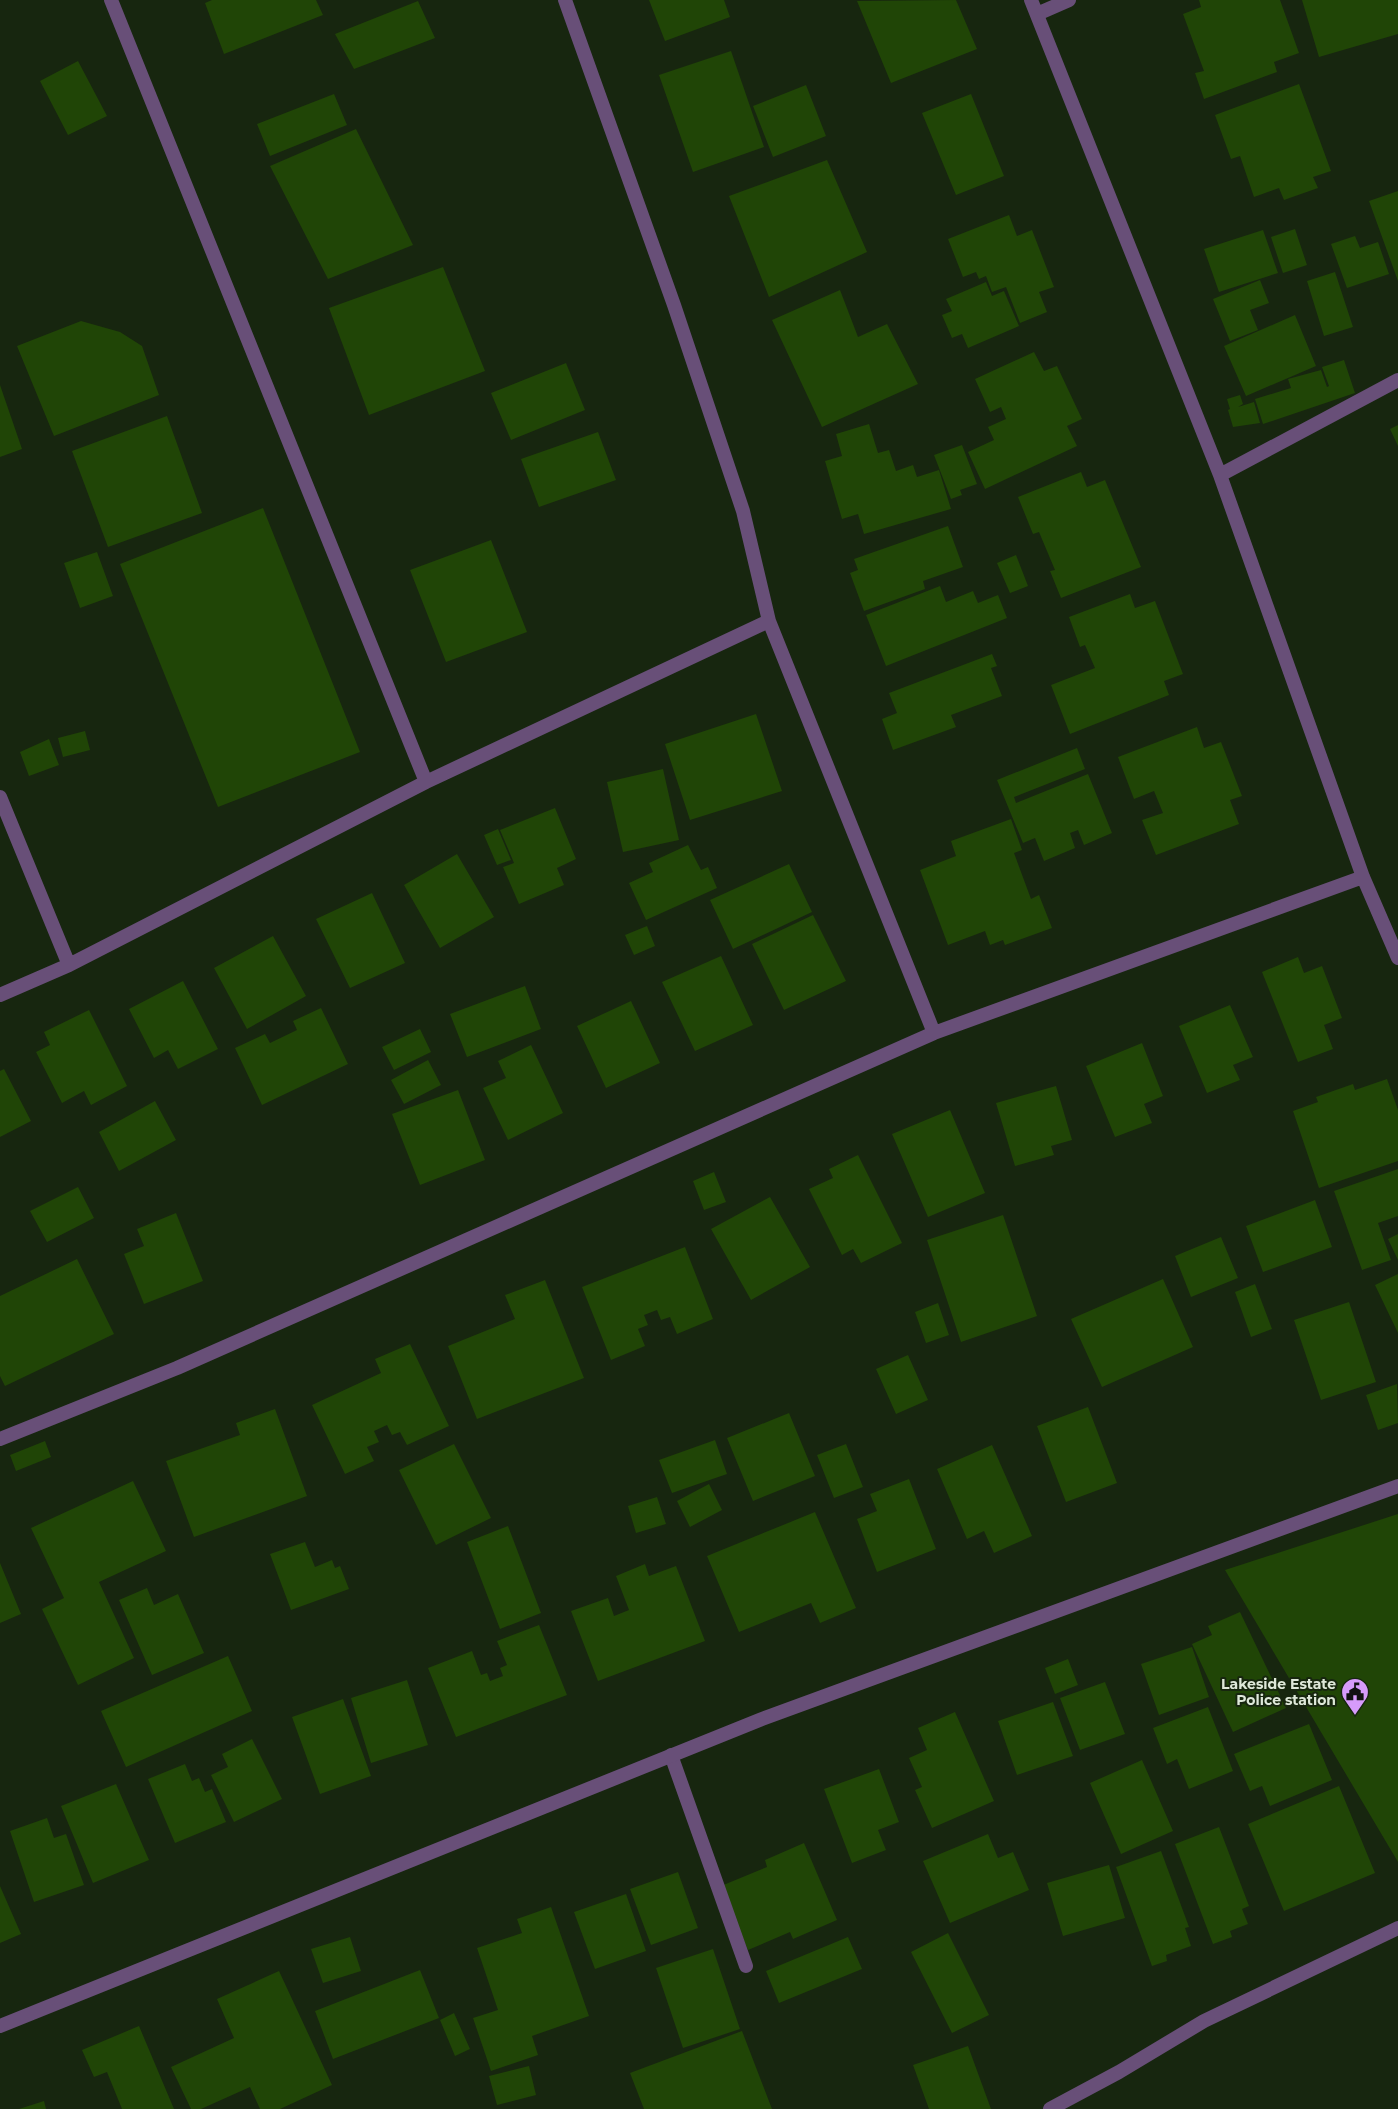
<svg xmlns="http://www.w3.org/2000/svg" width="1398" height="2109" viewBox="0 0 1398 2109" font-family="Montserrat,sans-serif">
  <rect width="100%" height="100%" fill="#17260f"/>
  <path fill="#204506" d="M212,0H316L323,15L224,54L205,3Z
    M649,0H724L730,17L665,41Z
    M956,0L977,49L891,83L857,1Z
    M1199,0H1280L1299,53L1274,62L1277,72L1204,99L1195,73L1204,71L1183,14L1201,7Z
    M1302,0H1398V34L1319,57Z
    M418,1L435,38L354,69L335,34Z
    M731,51L764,147L693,172L659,75Z
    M78,61L107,116L68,135L40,81Z
    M1299,84L1331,171L1313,177L1318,188L1284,200L1279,188L1254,197L1240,156L1231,159L1215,115Z
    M806,85L826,136L773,157L753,106Z
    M334,94L347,125L270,156L257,124Z
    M971,94L1004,176L956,195L922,113Z
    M356,129L413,245L328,279L270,166Z
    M827,160L867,252L769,297L729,196Z
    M1398,191V281L1369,201Z
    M1009,215L1017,236L1032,230L1054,287L1039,292L1047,312L1020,323L1006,287L992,292L986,276L979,279L976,272L963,277L948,239Z
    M1295,229L1307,265L1283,273L1271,237Z
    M1263,230L1278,273L1219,292L1204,249Z
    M1355,236L1360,248L1378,242L1389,274L1347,288L1331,244Z
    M443,267L485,371L369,415L329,308Z
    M1335,272L1353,327L1324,336L1307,281Z
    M1260,280L1269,303L1250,310L1258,330L1230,341L1213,299Z
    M986,282L992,296L1004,291L1019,326L968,348L962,334L952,338L942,315L952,311L946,299Z
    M840,290L858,337L887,324L918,384L822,427L772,320Z
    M1295,315L1316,366L1246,396L1224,346Z
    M81,321L120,332L142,346L159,395L54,436L17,346Z
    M1034,352L1044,371L1057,366L1082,419L1067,426L1077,446L985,489L968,452L994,440L988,427L1006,419L1001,407L990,412L975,379Z
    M1344,360L1355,393L1263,424L1255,399L1291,388L1288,379L1321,370L1327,387L1329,386L1322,367Z
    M566,363L585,410L511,440L491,393Z
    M0,385L22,449L0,457Z
    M1240,395L1243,404L1238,407L1254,402L1260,423L1233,427L1228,410L1230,409L1227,399Z
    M167,416L202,513L108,547L72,451Z
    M869,424L878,453L889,450L896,471L913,465L917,477L939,470L951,509L864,534L858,514L842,519L825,461L842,456L836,434Z
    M1398,425V446L1390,429Z
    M598,432L616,480L539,507L521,459Z
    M962,445L977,484L960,490L962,495L951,499L934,455Z
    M1081,472L1087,487L1105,480L1141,567L1061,598L1050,571L1055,570L1039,532L1033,534L1018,497Z
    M263,508L360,752L218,807L120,564Z
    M948,526L963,567L923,581L925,589L864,611L850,573L858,570L854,559Z
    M491,540L527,632L446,662L410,570Z
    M97,552L113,596L80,608L64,563Z
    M1016,555L1028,586L1010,593L997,563Z
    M940,586L946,602L973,591L978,603L998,595L1007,618L886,666L866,615Z
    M1130,594L1135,608L1155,601L1183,674L1164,681L1169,695L1070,734L1051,685L1095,668L1085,645L1080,647L1069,617Z
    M992,654L997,666L991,668L1002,696L951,715L956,727L893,750L882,719L897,713L889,693Z
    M756,714L782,791L690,820L665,744Z
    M1197,727L1204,748L1221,742L1242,796L1230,800L1239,824L1156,855L1142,820L1163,813L1154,791L1134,799L1118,757Z
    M85,731L90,750L63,757L58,738Z
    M49,739L59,765L29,776L20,752Z
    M1077,748L1085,769L1014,797L1016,803L1088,774L1112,833L1084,845L1078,830L1070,833L1075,848L1044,861L1035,838L1023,843L997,780Z
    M663,769L679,840L623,852L607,782Z
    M555,808L576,859L557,868L564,885L519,904L503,867L514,863L500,830Z
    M1011,819L1022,850L1014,853L1031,899L1039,895L1052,928L1005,945L1003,940L990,945L985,931L948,945L920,870L956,856L951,841Z
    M498,829L511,860L497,865L484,835Z
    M688,845L701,870L708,867L717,888L646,920L629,883L653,872L649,863Z
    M457,854L494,917L440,948L404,885Z
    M789,864L812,912L733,949L710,900Z
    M372,893L405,963L350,988L316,919Z
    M813,915L846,981L784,1010L752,944Z
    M647,926L655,946L634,955L625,935Z
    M273,936L306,996L247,1029L214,968Z
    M721,956L753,1025L695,1051L662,982Z
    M1298,957L1304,973L1322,966L1342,1018L1324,1025L1333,1049L1298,1062L1262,972Z
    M183,981L218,1049L178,1069L168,1050L154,1058L129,1009Z
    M525,986L541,1029L467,1057L450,1014Z
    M631,1001L660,1063L606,1088L577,1026Z
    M1230,1005L1253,1057L1233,1065L1240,1080L1207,1093L1179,1026Z
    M321,1008L348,1064L262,1105L235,1048L265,1034L270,1043L297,1030L293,1021Z
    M89,1010L127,1086L91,1105L84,1091L62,1103L36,1052L50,1045L44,1032Z
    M420,1029L431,1052L394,1070L382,1047Z
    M1142,1043L1163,1096L1144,1104L1152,1123L1115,1137L1086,1066Z
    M531,1045L563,1113L508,1140L483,1088L506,1078L498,1061Z
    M428,1060L441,1085L404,1104L391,1080Z
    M4,1069L31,1121L0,1137V1071Z
    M1387,1079L1398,1110V1161L1319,1188L1293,1111L1318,1102L1316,1097L1353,1084L1355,1090Z
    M1056,1086L1072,1140L1051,1146L1054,1155L1015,1166L996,1103Z
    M458,1090L485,1160L420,1185L392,1114Z
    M155,1101L176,1140L119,1171L99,1132Z
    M950,1110L985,1193L928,1217L892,1134Z
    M858,1155L902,1243L861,1263L853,1249L842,1255L809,1189L833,1178L829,1169Z
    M1398,1169V1216L1378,1223L1391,1260L1362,1270L1334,1191Z
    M714,1172L726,1202L704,1210L693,1181Z
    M78,1187L94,1218L47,1242L30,1211Z
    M770,1197L810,1267L751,1300L711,1229Z
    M1315,1200L1332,1247L1263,1272L1246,1226Z
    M176,1213L203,1281L144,1304L124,1254L144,1246L137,1229Z
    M1003,1215L1037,1316L961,1342L927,1240Z
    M1398,1234V1260L1388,1239Z
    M1221,1237L1238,1278L1191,1297L1175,1256Z
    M685,1247L713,1319L677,1334L670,1317L661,1320L657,1310L644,1315L648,1325L638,1329L645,1346L611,1360L582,1287Z
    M77,1259L114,1334L5,1386L0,1376V1296Z
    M1398,1274V1333L1375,1285Z
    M1163,1279L1193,1347L1102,1387L1071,1319Z
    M545,1280L584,1378L477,1419L448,1346L515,1319L505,1295Z
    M1255,1284L1272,1329L1251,1337L1235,1292Z
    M1349,1302L1376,1382L1321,1400L1294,1320Z
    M938,1303L949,1335L926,1343L915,1312Z
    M410,1344L449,1426L407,1445L400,1432L392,1435L387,1425L374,1431L379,1442L367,1447L374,1461L345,1474L312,1405L381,1373L375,1359Z
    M908,1355L928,1400L896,1414L876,1369Z
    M1397,1384L1398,1423L1378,1430L1366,1395Z
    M1088,1407L1117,1483L1066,1502L1037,1426Z
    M275,1409L307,1496L194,1537L166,1461L240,1435L236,1423Z
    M789,1413L815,1476L753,1501L727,1438Z
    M715,1440L727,1474L672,1493L659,1460Z
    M45,1441L51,1457L16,1471L10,1455Z
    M454,1444L491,1518L436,1545L399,1470Z
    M846,1444L863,1487L834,1498L817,1455Z
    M992,1445L1032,1536L994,1553L984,1531L967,1539L937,1469Z
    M909,1479L936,1549L877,1572L857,1519L877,1511L870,1494Z
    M133,1481L166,1551L99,1582L134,1658L78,1685L42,1609L64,1598L31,1528Z
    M709,1484L722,1510L690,1527L677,1501Z
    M657,1497L666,1524L636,1533L628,1506Z
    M815,1512L856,1608L820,1623L811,1603L739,1632L707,1556Z
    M1398,1514V1862L1225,1570Z
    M508,1526L541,1613L500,1629L467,1542Z
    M305,1542L315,1567L332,1560L335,1568L340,1566L349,1589L291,1610L270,1554Z
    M0,1563L21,1614L0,1623Z
    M645,1564L649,1576L676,1566L705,1641L598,1681L571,1611L608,1598L614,1616L629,1610L616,1576Z
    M147,1588L154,1605L178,1594L204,1653L152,1675L119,1600Z
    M1240,1612L1286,1708L1233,1732L1192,1644L1212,1635L1208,1626Z
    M539,1625L567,1695L456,1737L428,1668L472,1651L481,1675L487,1673L490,1681L503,1676L500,1668L507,1665L497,1641Z
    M1192,1647L1209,1697L1159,1715L1141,1664Z
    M228,1656L252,1711L126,1767L101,1711Z
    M1068,1659L1078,1685L1055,1694L1045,1668Z
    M407,1680L428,1745L371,1763L351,1698Z
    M1105,1682L1125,1734L1080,1750L1060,1698Z
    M343,1699L371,1776L320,1794L292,1717Z
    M1053,1702L1073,1756L1017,1775L998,1721Z
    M1208,1707L1233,1771L1189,1789L1177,1759L1167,1764L1153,1728Z
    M955,1712L994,1801L932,1828L915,1790L922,1787L909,1758L927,1750L918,1728Z
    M1309,1724L1332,1780L1270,1806L1262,1786L1250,1791L1234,1754Z
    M252,1739L282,1799L234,1822L211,1775L228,1767L222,1754Z
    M1142,1760L1173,1831L1121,1854L1090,1783Z
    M185,1764L192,1781L199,1778L205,1792L212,1789L226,1822L175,1843L148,1779Z
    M879,1769L899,1822L878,1830L886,1850L852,1863L824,1789Z
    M116,1784L149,1860L93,1883L61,1806Z
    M1339,1786L1375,1873L1284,1911L1248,1824Z
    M47,1818L54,1838L66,1834L84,1885L34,1902L10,1831Z
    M1219,1827L1249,1906L1242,1909L1248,1924L1230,1931L1232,1937L1213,1944L1175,1844Z
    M988,1834L998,1858L1013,1852L1029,1890L950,1923L923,1861Z
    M804,1843L837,1920L793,1939L790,1932L748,1950L721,1886L767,1867L765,1860Z
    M1161,1851L1189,1927L1185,1928L1191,1946L1166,1955L1167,1961L1152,1966L1116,1867Z
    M1109,1865L1125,1918L1063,1936L1047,1883Z
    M678,1872L698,1928L651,1945L630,1889Z
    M0,1886L21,1934L0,1943Z
    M626,1894L646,1951L595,1969L574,1912Z
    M551,1907L589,2016L532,2036L538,2055L491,2071L473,2018L498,2010L477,1948L522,1933L517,1919Z
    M948,1933L989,2015L952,2033L911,1952Z
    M350,1937L361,1971L323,1983L311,1949Z
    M848,1937L862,1969L779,2003L766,1971Z
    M713,1949L740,2029L683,2048L656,1968Z
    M420,1970L439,2018L333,2059L315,2011Z
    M279,1971L332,2085L280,2109H260L250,2087L201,2109H191L171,2067L234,2038L217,1999Z
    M454,2013L470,2049L455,2056L440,2020Z
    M139,2026L174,2109H122L107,2072L94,2077L82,2050Z
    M742,2031L772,2109H644L630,2073Z
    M968,2046L991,2109H929L913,2065Z
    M529,2066L536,2095L497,2105L489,2076Z
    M44,2101L46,2109H19Z"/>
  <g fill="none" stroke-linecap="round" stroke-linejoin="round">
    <path stroke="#684f78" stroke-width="14" d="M671,1755L746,1966"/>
    <path stroke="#684f78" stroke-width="14" d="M111,0L426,782
      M565,0L674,305L743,511L769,621L934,1033
      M1031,0L1220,475L1363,877L1398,958
      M1037,14L1069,0
      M1220,475L1398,380
      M0,797L69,965
      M0,995L69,965L426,782L769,621
      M0,1439L177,1368L934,1033L1363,877
      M1050,2109L1119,2072L1204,2021L1398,1928"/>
    <path stroke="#684f78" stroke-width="14" d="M0,2026L762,1719L1398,1486"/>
  </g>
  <defs>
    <symbol id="civic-pin" viewBox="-11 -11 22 30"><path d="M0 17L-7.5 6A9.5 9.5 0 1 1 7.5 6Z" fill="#d69bfa" stroke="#17260f"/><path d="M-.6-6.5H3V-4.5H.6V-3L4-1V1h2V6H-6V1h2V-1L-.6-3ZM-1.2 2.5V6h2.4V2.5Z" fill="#111"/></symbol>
  </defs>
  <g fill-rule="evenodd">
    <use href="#civic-pin" x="1339" y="1676" width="32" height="43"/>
  </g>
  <g text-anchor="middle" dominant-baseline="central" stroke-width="4" stroke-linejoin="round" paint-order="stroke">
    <g font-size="14" font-weight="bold" fill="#dee8d9" stroke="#17260f" text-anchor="end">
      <text x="1336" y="1684">Lakeside Estate<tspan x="1336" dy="16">Police station</tspan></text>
    </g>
  </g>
</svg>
